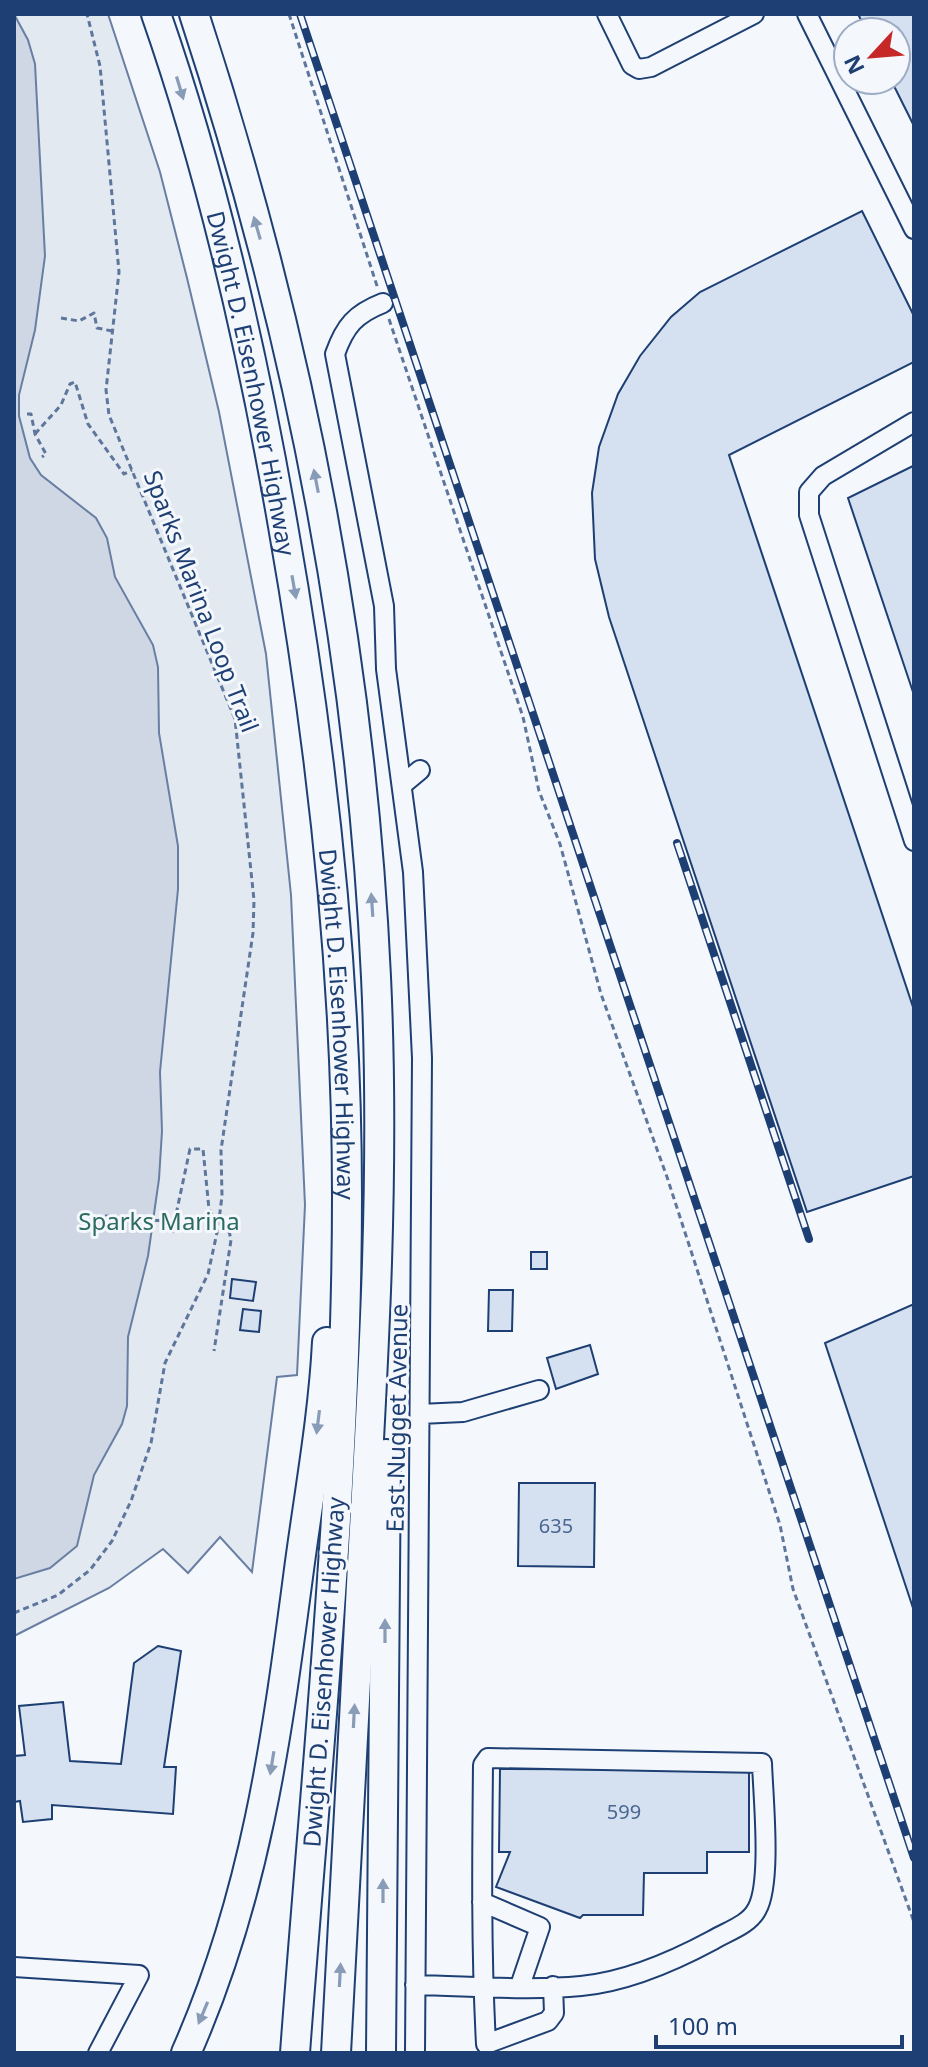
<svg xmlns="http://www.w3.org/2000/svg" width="928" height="2067" viewBox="0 0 928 2067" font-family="'Noto Sans',sans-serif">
  <rect width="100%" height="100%" fill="#f4f7fb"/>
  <path fill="#e3e9f0" stroke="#687fa3" stroke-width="2" d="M14,14H108L160,172L187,278L219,412L266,654L291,895L305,1205L297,1375L277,1377L252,1572L220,1537L188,1573L163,1549L109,1588L14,1636Z"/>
  <path fill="#cfd7e4" stroke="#687fa3" stroke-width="2" d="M14,14L28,40L35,64L45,256L35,330L19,395V416L30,458L41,475L96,518L107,538L115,577L153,645L158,667L159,733L178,846V889L160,1072L162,1131L159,1179L148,1256L128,1337L127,1406L122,1424L94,1475L77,1546L50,1568L14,1579Z"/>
  <path fill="#d5e0f0" stroke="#1d3f73" stroke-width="2" d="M858,14H914V126L891,80H896V32H867Z
    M862,211L914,316V362L729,455L914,1010V1176L807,1212L609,617L595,559L592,493L599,447L618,394L640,356L671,317L700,292Z
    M914,462V695L848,498L913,466Z
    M531,1252H547V1269H531Z
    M232,1279L256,1282L253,1301L230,1298Z
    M489,1290H513L512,1331H488Z
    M914,1304V1611L825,1343Z
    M243,1309L261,1311L259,1332L240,1330Z
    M590,1345L598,1374L556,1389L547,1358Z
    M519,1483H595L594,1567L518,1566Z
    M158,1646L181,1651L164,1767H176L173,1814L52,1805V1819L23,1822L20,1801L14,1802V1756L25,1755L19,1706L63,1702L70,1761L121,1764L134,1663Z
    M500,1769L749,1770V1852H707V1873H644L643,1915H583L580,1918L496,1887L510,1852H499Z"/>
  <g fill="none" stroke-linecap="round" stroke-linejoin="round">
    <defs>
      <path id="minor" d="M607,14L632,65L639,69L651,67L754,14
        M807,14L914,229
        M383,303C355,314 345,326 335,354L384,606L386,669L413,872L422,1058L415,2053
        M914,422L823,476L809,492V515L914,841
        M402,785L420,770
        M420,1414L463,1412L539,1390
        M482,1902L540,1927L520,1986
        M14,1967L139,1975L98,2053
        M415,1985C470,1986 527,1991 581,1986C625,1982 674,1961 713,1940C728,1931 749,1925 757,1909C772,1882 763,1796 762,1763L488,1758L483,1765C482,1858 481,1951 486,2044L548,2021L554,2013L553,1986"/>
      <g id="highway">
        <path id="s1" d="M156,14C214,180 253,353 283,526C322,747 347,971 347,1195C347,1481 316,1768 295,2053"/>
        <path d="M194,14C296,325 361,650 376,977C385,1167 374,1358 363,1546C354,1715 346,1884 336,2053"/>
        <path d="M186,2053C255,1897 276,1744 298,1577C308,1499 323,1420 327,1342"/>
        <path d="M381,2053L386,1454"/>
      </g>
    </defs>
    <use href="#minor" stroke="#1d3f73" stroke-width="22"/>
    <use href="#highway" stroke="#1d3f73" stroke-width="32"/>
    <path stroke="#5e769c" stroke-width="3" stroke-dasharray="6 4" stroke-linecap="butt" d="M289,14L378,289
      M61,318L79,321L94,313L97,328L112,331
      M389,319L523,717L539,791L560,844L601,994L667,1177L780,1525L793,1589L914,1922
      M27,414H31L35,434L46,454L42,457
      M35,434L61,405L70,384L75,382L88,424L124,474L132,470
      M105,1216L174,1222
      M172,1233L190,1149H203L209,1209L212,1215L228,1226L231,1240L214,1351
      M14,1613L58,1595L90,1570L112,1541L131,1501L151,1443L165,1363L208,1274L218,1228L222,1196L221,1150L253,933L254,900L235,719L109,415L106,390L119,272L100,66L87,14"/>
    <use href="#minor" stroke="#f4f7fb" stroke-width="18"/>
    <use href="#highway" stroke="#f4f7fb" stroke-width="28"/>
    <defs>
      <path id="rail" d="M300,14L914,1858
        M677,843L809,1239"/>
    </defs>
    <use href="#rail" stroke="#1d3f73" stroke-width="8"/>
    <use href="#rail" stroke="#f4f7fb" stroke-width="5" stroke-dasharray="15" stroke-linecap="butt"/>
  </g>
  <defs><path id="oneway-solid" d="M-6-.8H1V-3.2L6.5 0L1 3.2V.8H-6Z" transform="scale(2)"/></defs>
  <g fill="#889bb7">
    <use href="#oneway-solid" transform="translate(180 88) rotate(73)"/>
    <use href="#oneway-solid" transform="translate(257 228) rotate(-106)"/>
    <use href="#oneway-solid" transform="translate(316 481) rotate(-101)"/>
    <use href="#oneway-solid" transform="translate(294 587) rotate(80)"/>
    <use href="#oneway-solid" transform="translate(372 905) rotate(-94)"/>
    <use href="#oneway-solid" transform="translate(318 1422) rotate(97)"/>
    <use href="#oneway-solid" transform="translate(385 1631) rotate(-90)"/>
    <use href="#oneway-solid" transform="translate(354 1716) rotate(-87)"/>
    <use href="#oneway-solid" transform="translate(272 1763) rotate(99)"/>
    <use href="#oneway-solid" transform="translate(383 1891) rotate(-90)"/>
    <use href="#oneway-solid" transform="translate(340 1975) rotate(-87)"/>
    <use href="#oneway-solid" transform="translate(203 2013) rotate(113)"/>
  </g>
  <g text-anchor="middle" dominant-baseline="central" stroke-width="6" stroke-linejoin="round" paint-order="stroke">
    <g font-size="20" fill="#4b6792">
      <text x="556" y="1525">635</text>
      <text x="624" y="1811">599</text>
    </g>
    <g font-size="24" fill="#1d3f73" stroke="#f4f7fb">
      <text stroke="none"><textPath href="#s1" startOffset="382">Dwight D. Eisenhower Highway</textPath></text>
      <text transform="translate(202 601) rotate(69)">Sparks Marina Loop Trail</text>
      <text stroke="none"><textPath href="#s1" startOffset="1030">Dwight D. Eisenhower Highway</textPath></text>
      <text transform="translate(396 1418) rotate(-89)">East Nugget Avenue</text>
      <text transform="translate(323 1672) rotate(-86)">Dwight D. Eisenhower Highway</text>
    </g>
    <g font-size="24" fill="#2c6c60" stroke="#f4f7fb">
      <text x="159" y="1220">Sparks Marina</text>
    </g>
  </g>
  <rect width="928" height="2067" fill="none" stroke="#1d3f73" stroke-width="32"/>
  <g transform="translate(872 56) rotate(244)"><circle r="38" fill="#f4f7fb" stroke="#9eadc5" stroke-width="2"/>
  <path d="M0-6L14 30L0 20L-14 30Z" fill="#c62828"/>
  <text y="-12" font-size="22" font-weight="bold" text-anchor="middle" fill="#1d3f73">N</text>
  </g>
  <path d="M656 2035v12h246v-12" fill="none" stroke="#1d3f73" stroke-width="4"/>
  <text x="668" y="2035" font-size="24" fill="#1d3f73" stroke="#f4f7fb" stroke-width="6" paint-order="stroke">100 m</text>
</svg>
